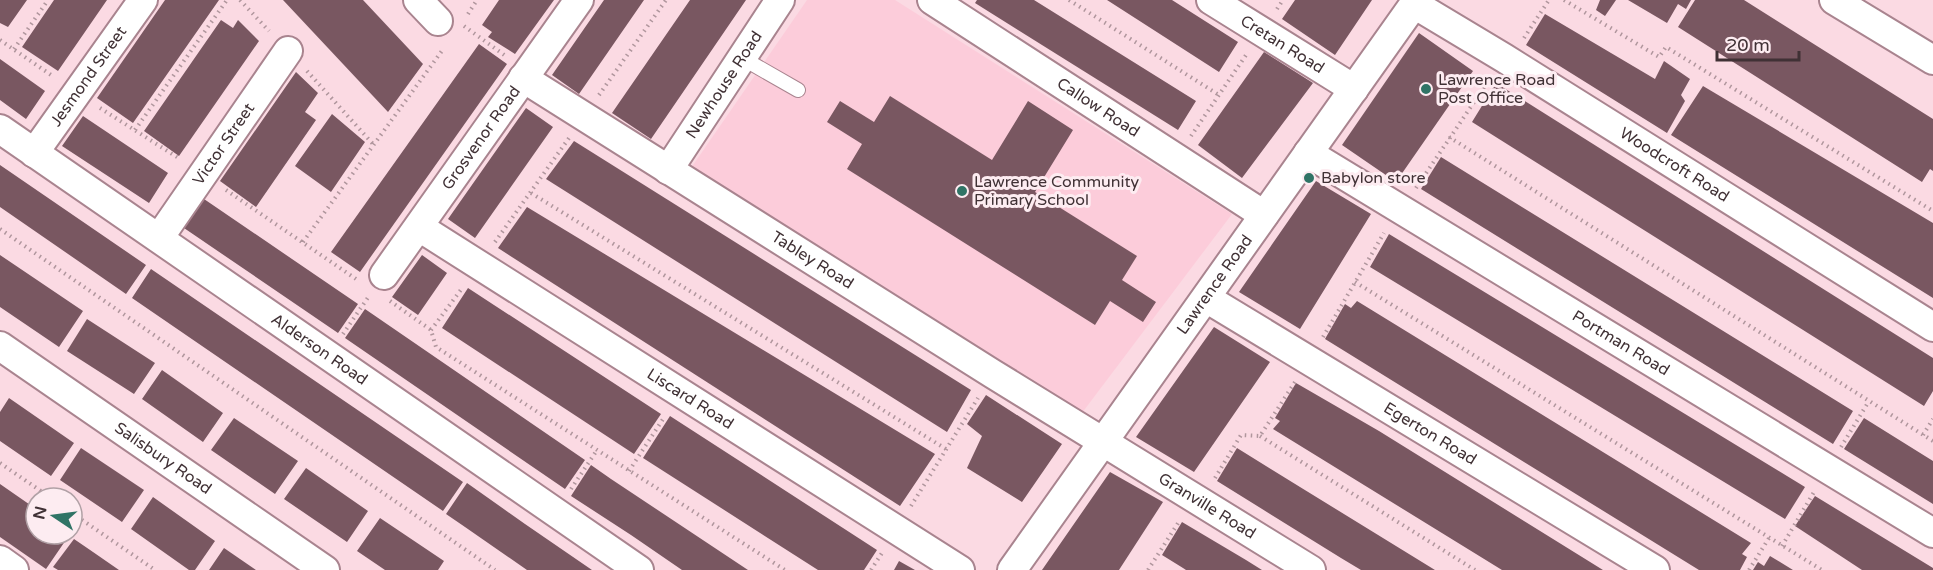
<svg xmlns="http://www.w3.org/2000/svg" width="1933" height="570" viewBox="0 0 1933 570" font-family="'Varela Round',sans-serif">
  <rect width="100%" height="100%" fill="#fbdae3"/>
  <path fill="#fcccda" d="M807,0H895L1232,214L1082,413L691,168Z"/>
  <path fill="#795761" d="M0,0H27L8,27L0,23Z
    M54,0H107L58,71L22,47Z
    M165,0H219L133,123L97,98Z
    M283,0H363L423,64L388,112Z
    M499,0H554L515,54L488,37L492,32L482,25Z
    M604,0H644L579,94L552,75Z
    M690,0H746L651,139L612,113Z
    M977,0H1034L1196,101L1178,130L975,3Z
    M1107,0H1172L1238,42L1219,72Z
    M1295,0H1372L1335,55L1282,19Z
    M1600,0H1616L1605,16L1596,10Z
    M1628,0H1691L1686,9L1678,4L1667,23Z
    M1695,0H1744L1933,119V171L1930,169L1922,182L1678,27Z
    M1545,14L1655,79L1664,61L1690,79L1681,95L1685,101L1667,133L1526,45Z
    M221,20L233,28L238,20L259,41L179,156L144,131Z
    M1419,33L1473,71L1396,182L1342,145Z
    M479,44L507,64L360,272L331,252Z
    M1264,52L1313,83L1242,178L1198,145Z
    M0,59L45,91L26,119L0,100Z
    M296,72L318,93L305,112L316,120L256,207L220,181Z
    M1496,83L1933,358V391L1924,406L1472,122Z
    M1703,86L1933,223V298L1671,135Z
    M890,96L992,160L1028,101L1073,130L1035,192L1137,256L1122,280L1156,302L1143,322L1110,301L1095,325L847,169L862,144L827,122L840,101L874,122Z
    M526,108L553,127L475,238L448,219Z
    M332,114L365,142L331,192L295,166Z
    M83,116L168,173L149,203L62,146Z
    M574,141L971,390L947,432L546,179Z
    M1441,157L1853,411L1833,444L1421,189Z
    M0,165L146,265L126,294L0,207Z
    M1316,181L1371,214L1300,329L1239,292Z
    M204,199L358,304L338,333L184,228Z
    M527,207L935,454L900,506L498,248Z
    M1389,234L1805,487L1785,519L1370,267Z
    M0,255L83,311L59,347L0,307Z
    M422,255L447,273L418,315L392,297Z
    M151,269L463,482L443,511L132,298Z
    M468,288L661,414L634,454L442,328Z
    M1357,301L1751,543L1742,554L1747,557L1740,570H1699L1325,339L1345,304L1351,308Z
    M365,309L585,460L565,489L345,338Z
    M87,319L155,363L134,394L67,351Z
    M1214,327L1270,362L1194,472L1136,437Z
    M162,370L223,413L203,442L142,399Z
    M1296,383L1379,431L1603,570H1502L1273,429L1280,421L1275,418Z
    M986,395L1062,444L1022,502L967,468L982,436L967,424Z
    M9,398L74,443L51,476L0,441V412Z
    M670,416L877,550L864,570H818L643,458Z
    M234,418L298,461L275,494L211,450Z
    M1864,418L1933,461V504L1844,449Z
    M81,448L144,490L122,522L60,480Z
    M1237,448L1300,487L1435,570H1361L1341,558L1217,481Z
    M591,465L611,479L748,570H682L631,535L571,496Z
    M306,468L368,511L347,542L284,499Z
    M1110,472L1163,502L1119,570H1042Z
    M467,483L525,524L592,570H527L465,527L446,514Z
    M0,484L36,509V534H70L46,569L0,537Z
    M1815,496L1933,568V570H1862L1795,526Z
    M153,497L215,541L195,570H189L131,529Z
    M380,518L444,561L438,570H385L357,551Z
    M1182,522L1246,560L1262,570H1186L1183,568L1162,555Z
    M74,539L93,552L119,570H58L53,567Z
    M224,548L256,570H209Z
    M1770,556L1793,570H1753L1758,562L1764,566Z
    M899,561L915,570H894Z"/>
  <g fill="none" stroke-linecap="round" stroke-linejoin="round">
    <defs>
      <path id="service" d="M742,58L798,90"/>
      <g id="minor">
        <path d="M418,0L438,21"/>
        <path id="s1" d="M932,0L1264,215"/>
        <path id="s2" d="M1211,0L1354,89"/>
        <path d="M1834,0L1933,60"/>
        <path id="s3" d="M1414,4L1504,58L1933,327"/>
        <path id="s4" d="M523,78L993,374L1311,570"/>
        <path id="s5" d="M0,129L639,570"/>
        <path id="s6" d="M34,153L143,0"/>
        <path id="s7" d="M1308,153L1933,533"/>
        <path id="s8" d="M668,170L780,0"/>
        <path id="s9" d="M419,227L960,570"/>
        <path id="s10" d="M159,238L288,51"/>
        <path id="s11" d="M384,275L579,0"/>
        <path id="s12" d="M1206,298L1655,570"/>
        <path id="s13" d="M0,346L325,570"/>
        <path d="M0,560L14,570"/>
        <path id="s14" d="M1012,570L1417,0"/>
      </g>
    </defs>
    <use href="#service" stroke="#a9848f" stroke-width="16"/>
    <use href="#minor" stroke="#a9848f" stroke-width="32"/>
    <path stroke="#b0969d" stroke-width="4" stroke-dasharray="1.5 4.5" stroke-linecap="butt" d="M240,0L269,31
      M1069,0L1219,95
      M1564,0L1659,57L1666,47L1933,211
      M1277,9L1283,0
      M468,14L477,0
      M464,26L507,57
      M1524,38L1549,0
      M0,40L54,77
      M14,49L48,0
      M307,71L373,144
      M599,95L666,0
      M100,108L180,159
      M135,130L227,0
      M1191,136L1246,55
      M1449,137L1933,441
      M1416,188L1489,80
      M226,190L356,279
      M531,193L946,449
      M0,229L495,570
      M303,242L444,48
      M495,242L569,138
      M1355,282L1822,570
      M390,301L431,330L436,347L785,570
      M431,330L463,287
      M343,334L369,296
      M1323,337L1384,233
      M1923,435L1933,419
      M1260,436L1475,570
      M1841,447L1869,401
      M0,463L51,498
      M629,471L665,416
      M1215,478L1241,435L1260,436L1295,382
      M571,489L597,450
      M911,506L978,398
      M72,513L155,570
      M1782,546L1814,492
      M871,570L882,553
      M1148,570L1180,520
      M1749,570L1769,538"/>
    <use href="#service" stroke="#fff" stroke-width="14"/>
    <use href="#minor" stroke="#fff" stroke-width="28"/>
  </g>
  <g fill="#307466" stroke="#fdecf1" stroke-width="2">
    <circle cx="1426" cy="89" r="6"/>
    <circle cx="1309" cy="178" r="6"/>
    <circle cx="962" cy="191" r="6"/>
  </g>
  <g text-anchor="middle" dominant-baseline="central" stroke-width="6" stroke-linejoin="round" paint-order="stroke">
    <g font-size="16" fill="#403135" stroke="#fdecf1">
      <text stroke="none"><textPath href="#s2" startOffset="84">Cretan Road</textPath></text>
      <text stroke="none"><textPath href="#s6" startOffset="94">Jesmond Street</textPath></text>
      <text stroke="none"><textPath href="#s8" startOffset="102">Newhouse Road</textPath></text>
      <text stroke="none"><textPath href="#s1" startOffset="198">Callow Road</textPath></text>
      <text stroke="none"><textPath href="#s11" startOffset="168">Grosvenor Road</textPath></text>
      <text stroke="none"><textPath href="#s10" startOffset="114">Victor Street</textPath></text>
      <text stroke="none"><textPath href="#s3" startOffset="306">Woodcroft Road</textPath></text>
      <text stroke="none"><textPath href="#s4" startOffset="342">Tabley Road</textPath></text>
      <text stroke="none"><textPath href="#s14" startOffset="350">Lawrence Road</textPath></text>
      <text stroke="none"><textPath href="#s7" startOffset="366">Portman Road</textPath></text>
      <text stroke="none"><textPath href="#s5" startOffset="388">Alderson Road</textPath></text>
      <text stroke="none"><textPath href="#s9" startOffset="321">Liscard Road</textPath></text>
      <text stroke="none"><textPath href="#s12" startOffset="262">Egerton Road</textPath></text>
      <text stroke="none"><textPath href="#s13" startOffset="198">Salisbury Road</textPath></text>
      <text stroke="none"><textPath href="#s4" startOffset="807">Granville Road</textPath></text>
    </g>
    <g font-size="16" fill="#403135" stroke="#fdecf1" text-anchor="start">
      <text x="1438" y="80">Lawrence Road<tspan x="1438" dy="18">Post Office</tspan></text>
      <text x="1321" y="178">Babylon store</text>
      <text x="974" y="182">Lawrence Community<tspan x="974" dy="18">Primary School</tspan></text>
    </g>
  </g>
  <g transform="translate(54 516) rotate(283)"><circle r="28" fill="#fdecf1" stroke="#b1a1a6" stroke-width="1.5"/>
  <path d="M0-4.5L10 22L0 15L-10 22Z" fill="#307466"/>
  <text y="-9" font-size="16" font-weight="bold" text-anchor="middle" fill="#403135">N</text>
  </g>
  <path d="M1717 51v9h82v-9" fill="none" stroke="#403135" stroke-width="3"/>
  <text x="1726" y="51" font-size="18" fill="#403135" stroke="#fdecf1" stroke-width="4.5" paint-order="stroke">20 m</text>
</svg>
